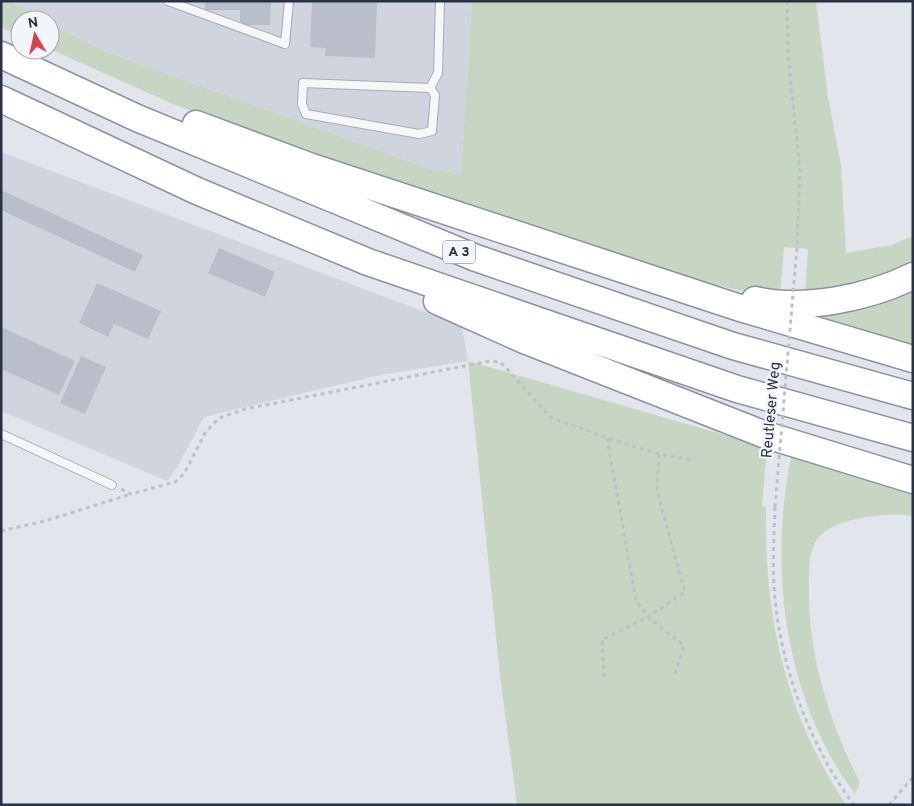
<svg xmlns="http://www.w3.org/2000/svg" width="914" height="806" viewBox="0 0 914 806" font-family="Overpass,sans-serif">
  <rect width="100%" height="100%" fill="#e2e5ec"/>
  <path fill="#d0d4de" d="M8,1H472L461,174L427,168L104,51L50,23V20H44Z
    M1,152L462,326L468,361L380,375L204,417L178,466L167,481L1,411Z"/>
  <path fill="#c7d6c3" d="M1,1H9L45,20H20V36L1,27Z
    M472,1H816L828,97L841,165L846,253L891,245L913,236V268L805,296L808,249L784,247L780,296L738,290L697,280L270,139L173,104L50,49V23L104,51L427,168L461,174Z
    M913,284V349L803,317Z
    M468,361L767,447L762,506L766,507C764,616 785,713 846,805H517L500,676Z
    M791,457L913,493V516C888,512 828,517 815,543C809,554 809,571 809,584C807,653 829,721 860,783L855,794C785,701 768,569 791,457Z"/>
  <path fill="#b9beca" d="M205,1H271L270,25H240V10H205Z
    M312,1H377L375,58L325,56L326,48L310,47Z
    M1,190L143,255L135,272L1,210Z
    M219,248L275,272L265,297L208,273Z
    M97,283L161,311L148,339L114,324L108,337L79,323Z
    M1,327L75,361L59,395L1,369Z
    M81,356L106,367L85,414L60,403Z"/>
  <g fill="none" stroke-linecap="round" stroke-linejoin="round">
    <defs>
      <path id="service" d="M168,1L285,44L289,1
        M303,83L430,88L435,95L432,131L419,134L306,114L302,104Z
        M430,88L438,73L440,1
        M1,434L112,485"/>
      <path id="motorway" d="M1,55L137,118L476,258L733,346L913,396
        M1,99L197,191L368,262L737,389L913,438
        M196,124L309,166L737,307L913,359
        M755,300C805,311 868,298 913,276
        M437,301L524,340L763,434L913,480"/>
    </defs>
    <use href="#service" stroke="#a7abb7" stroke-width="10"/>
    <use href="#motorway" stroke="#8992a3" stroke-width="29"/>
    <path stroke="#bdc0c7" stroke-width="3" stroke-dasharray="4 4" stroke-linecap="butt" d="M787,1L788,55L800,171L797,247
      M607,438L636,600L648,617L685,592L657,491L659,454
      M121,489L131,494L175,482L184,474L205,433L219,418L245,409L490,361L500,362L507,369L550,417L607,438L659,454L692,460
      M775,507C774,538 772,569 775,599C782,671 811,747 854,805
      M1,531L45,521L131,494
      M604,677L602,640L648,617L684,646L674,676
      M889,805L913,777"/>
    <use href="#service" stroke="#f6f7f9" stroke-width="8"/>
    <use href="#motorway" stroke="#fff" stroke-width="26"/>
    <path stroke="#bdc0c7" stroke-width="3" stroke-dasharray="4 4" stroke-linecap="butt" d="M775,507L797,247"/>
  </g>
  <g text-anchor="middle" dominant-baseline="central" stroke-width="4.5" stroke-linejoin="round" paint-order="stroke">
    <rect fill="#f2f5f9" stroke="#656c7b" stroke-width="1" x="443" y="240.5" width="32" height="23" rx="4"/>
    <g font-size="14" font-weight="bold" fill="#293145">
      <text x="459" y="252">A 3</text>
    </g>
    <g font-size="15" fill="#293145" stroke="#f2f5f9">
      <text transform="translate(772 410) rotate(-85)">Reutleser Weg</text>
    </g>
  </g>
  <rect width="914" height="806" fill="none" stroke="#293145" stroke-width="5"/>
  <g transform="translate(35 35) rotate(351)"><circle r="24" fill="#f2f5f9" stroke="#a2a7b1"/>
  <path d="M0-4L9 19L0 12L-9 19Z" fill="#d8404e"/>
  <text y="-8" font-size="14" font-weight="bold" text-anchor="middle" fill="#293145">N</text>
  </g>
</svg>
